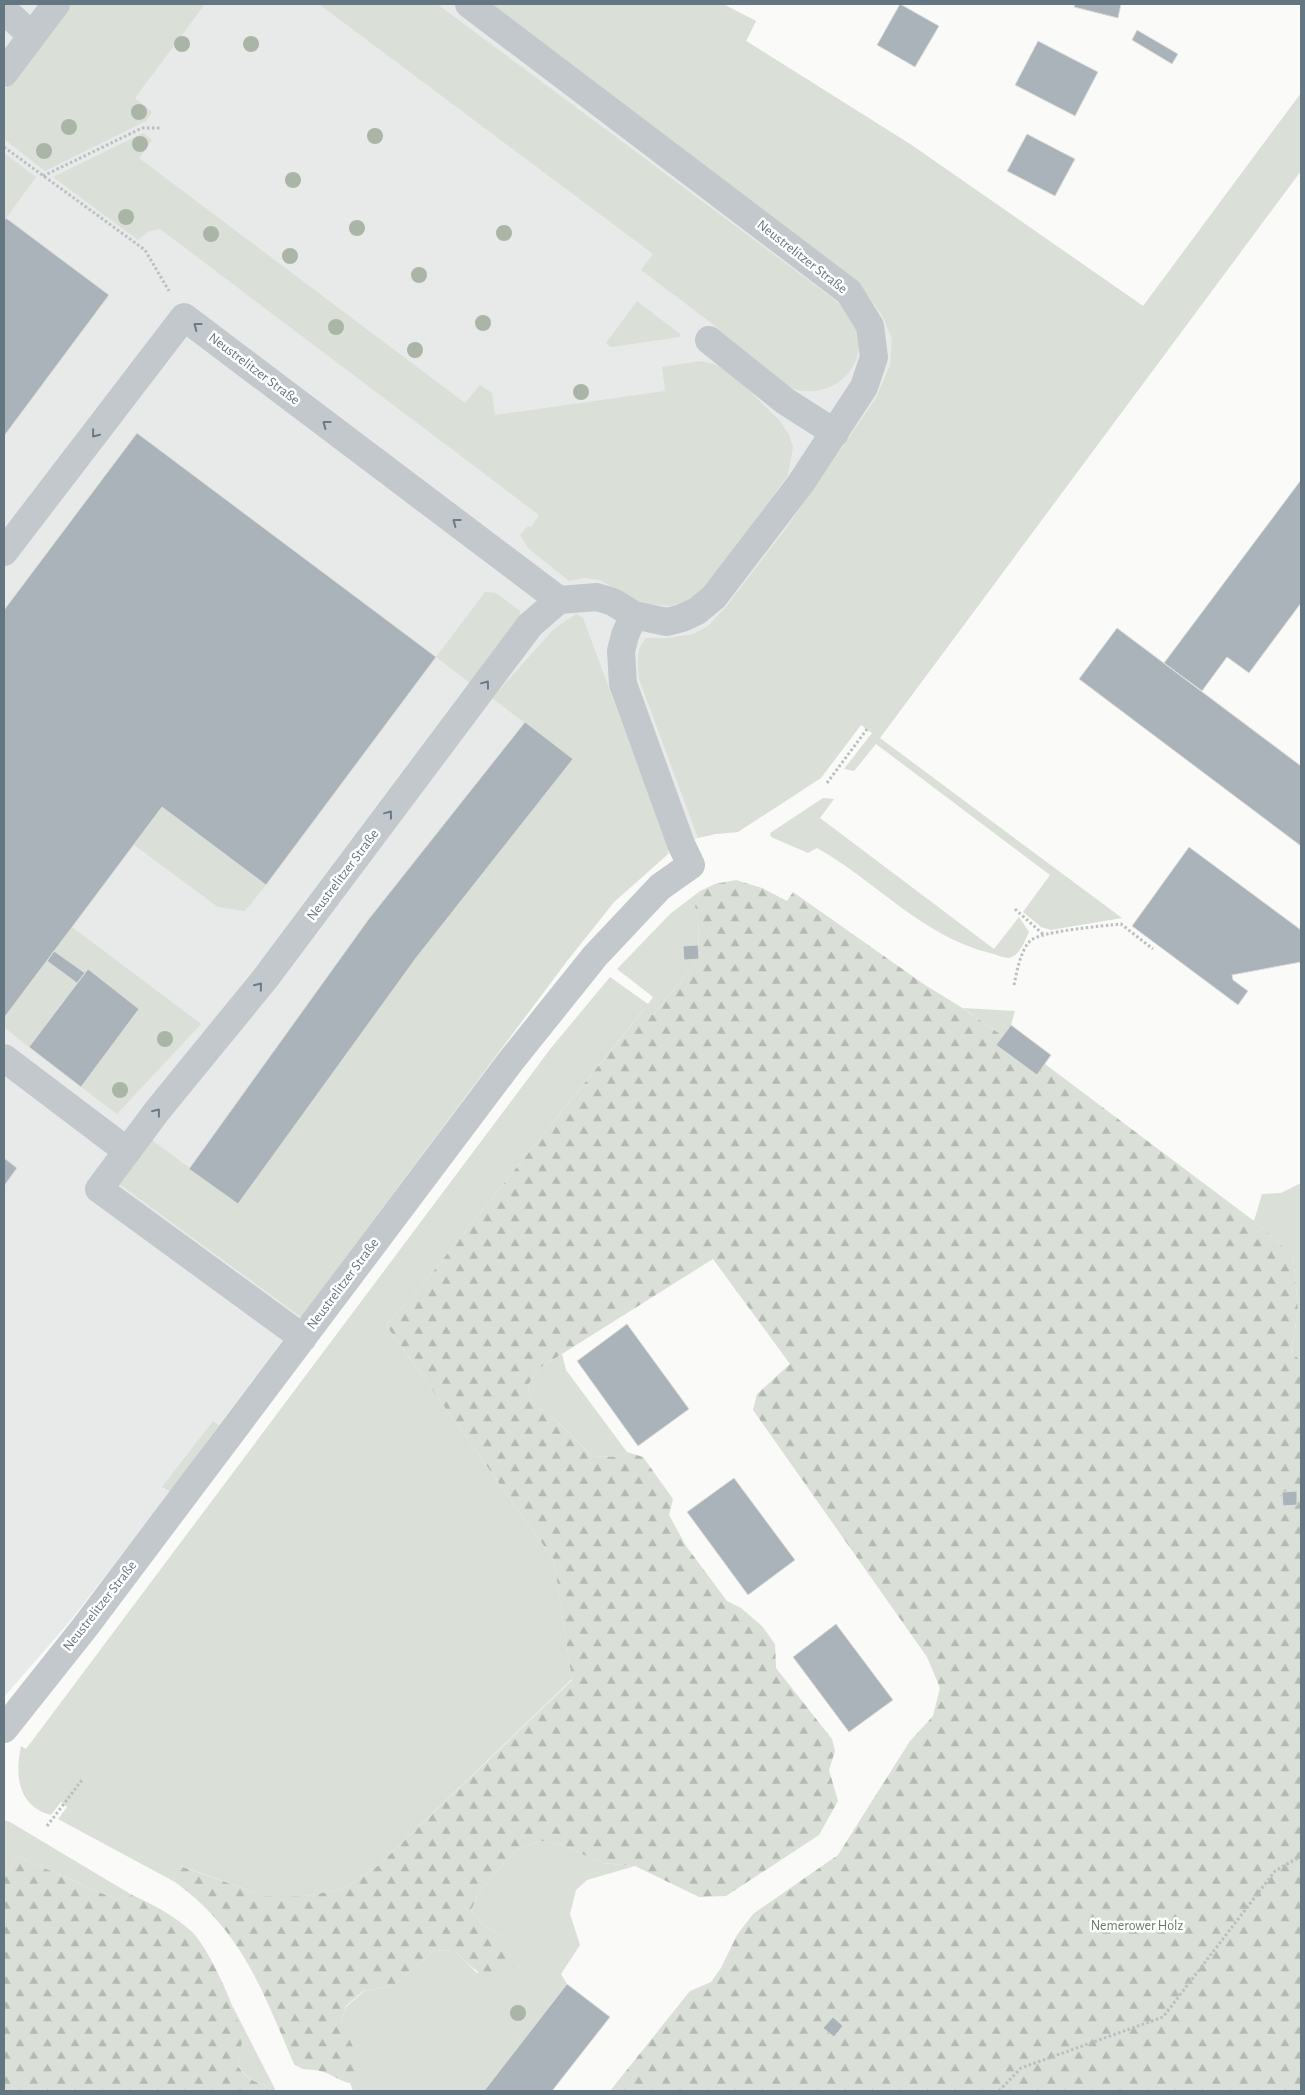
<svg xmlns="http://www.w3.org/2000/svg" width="1305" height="2095" viewBox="0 0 1305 2095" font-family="'Alegreya Sans',sans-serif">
  <defs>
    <pattern id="forest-firs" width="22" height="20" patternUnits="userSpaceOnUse" patternTransform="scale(1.25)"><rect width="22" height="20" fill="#dadfd7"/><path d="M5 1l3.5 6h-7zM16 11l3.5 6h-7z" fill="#b4b9b4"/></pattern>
  </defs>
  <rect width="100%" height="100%" fill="#fafaf8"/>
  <path fill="#e8e9e9" d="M4,4H723L756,21L746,41L910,144L1143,306L738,832L715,834L698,838L667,855L614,902L567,961L219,1425L213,1421L163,1488L170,1492L71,1620L4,1697Z"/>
  <path fill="#dadfd7" d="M69,4H205L135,98L152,112L146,121L45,171L4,139V91Z
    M319,4H437L839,303C847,314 858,326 859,340C861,379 821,401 788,387L714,325L641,270L653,254Z
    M483,4H723L756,21L746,41L910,144L1143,306L1301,93V171L880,738L1122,918L1051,930L1041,927L1023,912L1050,875L876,744L854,771L844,769L872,733L861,725L821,778L738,832L715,834L698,838L639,679C638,664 635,650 646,638H668L693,634L708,626L725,608L787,527L876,398L890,365L892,339L882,315L857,282Z
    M143,133L152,140L139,158L465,403L480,385L492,393L495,415L665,391L662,367L701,361L716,365L732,374L780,421L789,435L793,447L788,475L705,589L684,603L669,606L650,604L638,601L599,580L584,578L569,581L529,549L520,535L528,526L531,527L539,515L160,229L149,231L138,240L53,177Z
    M4,153L36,177L4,221Z
    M637,301L680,334V337L611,347L606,343Z
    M485,592L496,593L520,611V616L470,683L436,657Z
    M576,614L583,618L668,848L667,855L614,902L567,961L301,1317L119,1184L152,1140L238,1204L416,958L572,759L492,698L554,629Z
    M823,798L834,799L820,818L994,949L1019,917L1029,932C1025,940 1020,956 1009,958C1003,958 995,954 990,953C922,936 877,882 817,848L808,853L771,837L770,833Z
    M162,807L266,885L245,911L218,907L134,845Z
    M700,891L695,906L698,919L699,959L653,1015L644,1009L415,1294L386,1325L554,1560L572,1679L379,1865L343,1889L306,1896H265L181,1866L174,1875L175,1882L58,1819L67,1807L61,1802L51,1815C17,1806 15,1774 21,1746L26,1749L551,1048L610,977L648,1004L653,997L617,969L670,914Z
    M72,927L201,1024L117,1114L81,1087L139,1009L88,970L85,973L54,951Z
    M47,961L77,983L29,1047L4,1027V1018Z
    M963,1008L1015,1011L1011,1025L1003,1036Z
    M1301,1183V1361L1291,1353L1298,1310L1293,1255L1254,1221L1262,1194L1281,1193Z
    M562,1354L566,1370L627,1452L617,1457L592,1456L558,1422L531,1403L528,1385L538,1369Z
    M213,1421L219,1425L170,1492L162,1487Z
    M4,1820L10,1822L132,1895L117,1900L19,1857L4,1876Z
    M541,1841L563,1845L601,1863L635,1866L587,1880L576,1890L570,1914L580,1945L561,1974L567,1984L484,2091H353L350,2083L357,2076L341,2022L346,2007L364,1991L393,1986L435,1950L455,1951L477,1973L509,1942L480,1922L471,1911L478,1893L516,1850Z
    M232,2005L276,2091H271C260,2079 251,2086 238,2065L242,2039Z"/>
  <path fill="url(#forest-firs)" fill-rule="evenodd" d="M736,880L762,888L787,901L793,892L925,985L964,1009L1003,1036L997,1045L1036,1074L1045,1064L1254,1221L1293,1255L1298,1310L1291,1352L1301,1361V2091H610L690,1991L711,1982L721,1968L737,1935L753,1914L838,1855L910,1741L933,1716L940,1688L927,1657L753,1410L757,1394L790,1364L713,1259L538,1369L528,1385L531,1403L558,1422L592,1456L617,1457L627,1452L643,1457L673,1499L669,1515L686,1546L727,1601L741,1608L762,1626L775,1644L776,1668L832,1739L835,1751L829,1770L838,1801L819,1835L726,1896L699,1897L635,1866L601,1863L563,1845L541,1841L516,1850L478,1893L471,1911L480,1922L509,1942L518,1959C498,1995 475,1971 455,1951L435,1950L393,1986L363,1991L346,2006L341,2022L357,2055V2076L350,2083C338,2081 331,2073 320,2071C307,2068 307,2073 294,2064C262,1990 243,1932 175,1882L174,1875L180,1866L265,1896H306L343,1889L379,1865L572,1680L554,1560L386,1325L415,1294L645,1008L653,1015L699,959L698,919L695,906L700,891L715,884ZM1296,1492L1297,1505L1283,1506ZM833,2018L843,2026L834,2037L824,2029Z
    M19,1857L117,1900L132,1895C154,1905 173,1915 191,1931C209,1947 239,2015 242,2039C242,2047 239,2057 238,2066C251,2086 260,2079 271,2091H4V1876Z"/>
  <path fill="#aab3b9" stroke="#dcdcda" d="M900,4L939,26L915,67L877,45Z
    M1075,4H1121L1118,18L1074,7Z
    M1137,30L1178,54L1172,64L1132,40Z
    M1038,41L1098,72L1075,116L1015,85Z
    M1027,134L1075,159L1055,196L1007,171Z
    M6,218L109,295L4,436V221Z
    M137,433L436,657L266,885L162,807L4,1018V610Z
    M1301,480V603L1249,673L1227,657L1202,691L1164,663Z
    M1117,628L1301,766V846L1079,679Z
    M525,722L573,759L416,958L238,1204L189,1169L368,920Z
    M1189,847L1301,930V962L1232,975L1233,980L1248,991L1238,1005L1132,926Z
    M698,945L699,959L684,960L683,946Z
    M54,951L85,973L77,983L47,961Z
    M88,969L139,1009L81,1087L29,1047Z
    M1011,1025L1051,1055L1037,1075L996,1045Z
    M4,1158L17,1168L4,1186Z
    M627,1324L689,1409L638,1446L577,1361Z
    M734,1478L795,1560L748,1595L687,1512Z
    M1297,1491V1505L1283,1506L1282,1492Z
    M836,1624L893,1700L849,1732L793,1657Z
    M567,1984L610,2017L552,2091H484Z
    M833,2017L843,2026L834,2037L823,2028Z"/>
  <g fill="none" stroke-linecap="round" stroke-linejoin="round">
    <path stroke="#bbbfc2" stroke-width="3" stroke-dasharray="2.5 2.5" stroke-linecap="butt" d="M4,147L145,250L169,291
      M43,176L142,128H160
      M827,783L867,729
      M1015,909L1044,935
      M1014,985C1017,971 1020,952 1030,941C1040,931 1103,926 1121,924L1153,949
      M47,1826L82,1780
      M999,2091L1021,2068L1163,2017L1275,1871L1301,1856"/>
    <path stroke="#c3c8cc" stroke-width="28" d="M4,10L32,36
      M4,73L56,4
      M709,340L785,401L835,433
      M4,552L184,317L559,600
      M4,1058L127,1151
      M303,1338L99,1189L157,1111L264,980L530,625L559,600L597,597L613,602L634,615L667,622L682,618L697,611L714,597L801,483L864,387L874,357L870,326L849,292L469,4
      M4,1729L85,1627L510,1062L595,956L660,887L691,865L681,844L623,684L621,651L625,635L634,615"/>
  </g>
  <g fill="#aab4a7">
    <circle cx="182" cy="44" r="8"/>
    <circle cx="251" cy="44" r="8"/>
    <circle cx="139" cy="112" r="8"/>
    <circle cx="69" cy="127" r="8"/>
    <circle cx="375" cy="136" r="8"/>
    <circle cx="140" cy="144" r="8"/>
    <circle cx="44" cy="151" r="8"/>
    <circle cx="293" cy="180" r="8"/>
    <circle cx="126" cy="217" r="8"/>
    <circle cx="357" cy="228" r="8"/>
    <circle cx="504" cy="233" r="8"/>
    <circle cx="211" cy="234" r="8"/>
    <circle cx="290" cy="256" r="8"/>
    <circle cx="419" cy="275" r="8"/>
    <circle cx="483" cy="323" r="8"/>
    <circle cx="336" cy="327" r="8"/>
    <circle cx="415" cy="350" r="8"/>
    <circle cx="581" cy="392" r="8"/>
    <circle cx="165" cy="1039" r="8"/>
    <circle cx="120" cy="1090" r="8"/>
    <circle cx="518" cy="2013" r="8"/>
  </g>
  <defs><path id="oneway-chevron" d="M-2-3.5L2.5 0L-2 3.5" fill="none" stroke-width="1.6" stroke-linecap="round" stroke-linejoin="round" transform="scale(1.25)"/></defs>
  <g stroke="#6a7a87">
    <use href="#oneway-chevron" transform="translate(197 326) rotate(-143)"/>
    <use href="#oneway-chevron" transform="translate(326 424) rotate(-143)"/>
    <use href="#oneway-chevron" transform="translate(95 434) rotate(128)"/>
    <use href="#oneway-chevron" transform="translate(456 522) rotate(-143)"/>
    <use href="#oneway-chevron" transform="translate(486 684) rotate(-53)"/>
    <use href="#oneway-chevron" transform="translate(389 814) rotate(-53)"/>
    <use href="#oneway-chevron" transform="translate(259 986) rotate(-51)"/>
    <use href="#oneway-chevron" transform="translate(157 1112) rotate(-52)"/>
  </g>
  <g text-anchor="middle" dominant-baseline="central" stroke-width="5" stroke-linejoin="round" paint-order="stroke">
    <g font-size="14" fill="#657683" stroke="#fff">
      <text transform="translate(802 257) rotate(38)">Neustrelitzer Straße</text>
      <text transform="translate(254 369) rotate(37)">Neustrelitzer Straße</text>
      <text transform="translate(343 875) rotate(-53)">Neustrelitzer Straße</text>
      <text transform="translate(343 1284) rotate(-53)">Neustrelitzer Straße</text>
      <text transform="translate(100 1606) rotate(-52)">Neustrelitzer Straße</text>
    </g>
    <g font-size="14" fill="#687a64" stroke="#fff">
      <text x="1137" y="1926">Nemerower Holz</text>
    </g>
  </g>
  <rect width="1305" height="2095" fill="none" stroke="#657683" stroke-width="10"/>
</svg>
